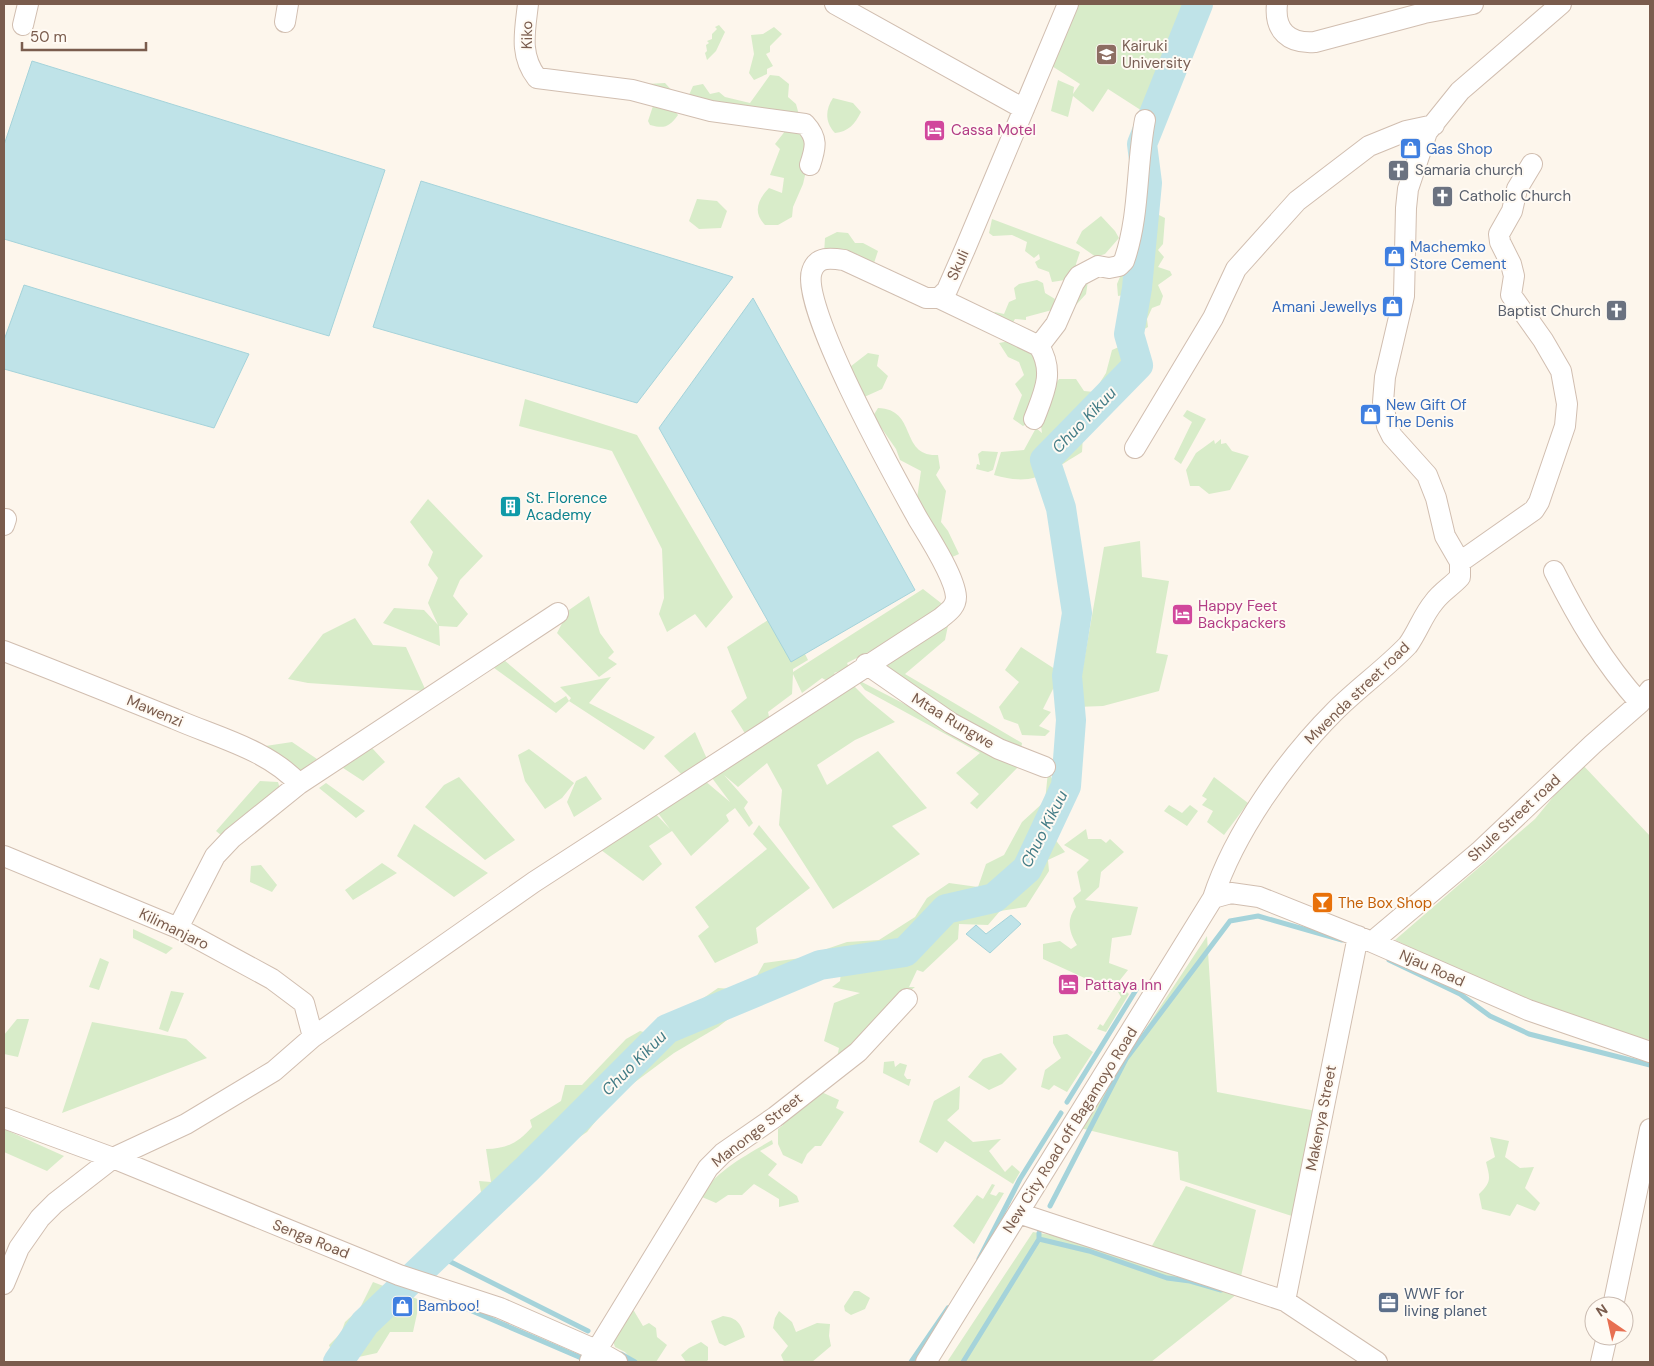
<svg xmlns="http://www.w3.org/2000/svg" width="1654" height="1366" viewBox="0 0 1654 1366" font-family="'DM Sans',sans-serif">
  <rect width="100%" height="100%" fill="#fdf6ec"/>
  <path fill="#d8ecc9" d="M1075,4H1183L1196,10L1150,116L1108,89L1093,112L1073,96L1068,117L1051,111L1058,80L1074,87L1073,94L1080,84L1044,61Z
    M719,25L725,32L716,51L707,60L705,53L707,51L706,45L709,43L707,41L712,39V34L717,29L715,27Z
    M774,27L782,34L770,46V52L766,54L773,66L767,69V74L754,80L749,73L754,54L751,35L763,34Z
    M770,75L779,76L789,84L788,97L796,104L799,115L738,111L689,95L693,86L703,84L710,94L719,92L725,97L750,103Z
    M640,82L647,84L665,83L677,96L675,111L678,115C669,127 665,129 650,125L648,121L653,106L634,88Z
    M833,98L853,103L861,112C855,124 848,132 835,133C825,122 825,110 833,98Z
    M789,126L814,137L803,184L793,207L792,217L778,225H765C753,213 757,200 769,188L782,193L784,178L770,175L780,149L775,144Z
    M1135,197L1147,199L1149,210L1165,218L1163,244L1158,250L1164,257L1158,267L1170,271L1172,275L1158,285L1163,296L1160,305L1152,308L1147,319L1148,327L1141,331L1137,326L1142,307L1139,304L1132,324L1131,332L1135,341L1128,337L1122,316L1129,307V300L1124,295L1118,296L1117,284L1124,267Z
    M697,199L717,201L727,211L721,228L699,229L689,221Z
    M1101,216L1115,231L1119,238L1105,254L1096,257L1076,243L1082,231Z
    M992,219L1080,252L1076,264L1077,273L1088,281L1086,294L1067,315L1065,280L1052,282L1049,272L1038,268L1035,262L1040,259L1039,254L1034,258L1025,251L1027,242L1012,235L993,236L989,233Z
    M837,232L848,233L855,243H863L878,251L873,266L824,254L825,238Z
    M1037,280L1043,283L1045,293L1055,299L1052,310L1026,317V320L1015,319L1011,326L993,314L995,312L1004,314L1009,302L1016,299L1014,288L1019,284Z
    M1015,340L1040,351L1046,398L1059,379H1076L1084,391L1094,392L1106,373L1112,350L1128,343H1138C1139,351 1143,362 1139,370C1131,391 1102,406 1084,420L1082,452C1047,473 1035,487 994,475L1001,452L1024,450L1036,428L1042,433L1040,418L1023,426L1013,419L1022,395L1015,384L1024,375L1019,362L1008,357L999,343Z
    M868,353L879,355L877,366L888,376L882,389L862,398L846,370Z
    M525,399L637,435L733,597L706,628L695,614L667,632L659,614L664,598L662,549L612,451L519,426Z
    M878,408C918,409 899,457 938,455L940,468L936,475L946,491L941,522L948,531L959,554L950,558L916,505L921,471L900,460L896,449L873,416Z
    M1187,410L1206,419L1181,464L1174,459L1192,422L1183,416Z
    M1221,439V444L1226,443L1232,451L1249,456L1230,490L1209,494L1199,486H1190L1186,470L1196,453L1214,440L1215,444Z
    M982,451L998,452L993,470L988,472L976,469L977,464L980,465L978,454Z
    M428,499L483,556L460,580L453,596L468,614L457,627L439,626L440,646L383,623L394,608L424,610L438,625L428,603L438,578L428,565L433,552L410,522Z
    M1140,541L1142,577L1169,581L1156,653L1168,655L1159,691L1103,706L1076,707L1104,547Z
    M923,589L950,610L847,663L849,668L834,673L837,676L829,682L822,678L802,693L793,674L792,694L768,712L771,726L846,678L867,699L895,722L855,740L817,765L827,785L878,751L927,808L892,826L920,854L833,909L779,825L782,790L767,763L738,787L724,775L748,802L744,808L753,823L749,827L735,808L726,815L729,821L691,856L672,831L649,846L662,864L643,881L597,847L649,807L670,829L652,805L698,775L730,802L712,778L746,735L731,711L747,698L727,647L783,610L808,660L793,669V672Z
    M589,596L600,633L614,652L608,658L617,664L599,677L557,633L569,610Z
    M950,616L945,640L905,674L1022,743L1020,757L875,665Z
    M355,618L373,645L406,647L426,691L308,683L288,679L323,634Z
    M1021,647L1061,673L1043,709L1051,712L1039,726L1050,731L1045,736L1022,735L1018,724L1004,719L999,707L1019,682L1005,670Z
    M498,655L555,703L566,696L569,701L571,698L560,687L611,677L589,703L655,737L644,750L569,701L556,713L490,665Z
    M856,679L1021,764L977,809L970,803L979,794L956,773L980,753L865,690Z
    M695,732L707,759L682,775L664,756Z
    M292,742L317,759L301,771L253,748Z
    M372,748L385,762L363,781L340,766Z
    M529,749L574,783L562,798L545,809L525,781L518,755Z
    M1581,763L1650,836V1040L1595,1026L1476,978L1395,940L1535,819Z
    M1048,772L1060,792L1050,833L1065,852L1048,860L1049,871L1026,907L1000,911L988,925L959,924L958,939L923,972L917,970L909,987H915L894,1004L836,1062L839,1048L824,1041L834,1003L860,993L832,987L840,981L841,972L830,968L819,971L806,956L847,942L879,940L915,917L927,898L949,883L978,887L986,864L1004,855L1022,822L1045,801Z
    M586,776L602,799L574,817L567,802L576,781Z
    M459,777L515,840L485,860L425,807L444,785Z
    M1214,777L1248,803L1224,835L1207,822L1213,811L1202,805L1207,799L1202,796Z
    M260,781L278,782L282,796L227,840L216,831Z
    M326,783L365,811L356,818L319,788Z
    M1169,805L1182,813L1190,805L1198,811L1187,826L1164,811Z
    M414,824L488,873L454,897L397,856Z
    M759,825L810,888L756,928L758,943L715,963L698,936L709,927L695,907L767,849L753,834Z
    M1086,829L1088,839H1101L1106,843L1110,839L1124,852L1101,872L1099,887L1085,900L1138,907L1131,935L1112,938L1109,963L1128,970L1120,980V986L1129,994L1106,1032L1097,1029L1100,1024L1103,1026L1121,997L1118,992H1108L1091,981L1043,959V944L1060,941L1071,949L1077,945C1069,932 1066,920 1076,907L1073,898L1081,891L1077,872L1089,860L1064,845Z
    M382,863L397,873L353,900L345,890Z
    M261,865L277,885L272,892L250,882L251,866Z
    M133,929L173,948L166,954L133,938Z
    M1207,936L1217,1092L1316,1111L1295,1217L1180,1180L1178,1152L1080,1128Z
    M100,958L109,962L99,990L89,987Z
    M801,958L816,977L788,979L770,987L718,1027L674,1053L615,1097L587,1132L536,1166L522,1187L466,1244L450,1231L461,1213L481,1192L479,1181L491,1182L486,1149C506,1149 518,1143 532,1127L530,1120L561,1101L565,1085H582L626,1039L640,1031L647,1033L678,1009L689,1008L718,988L749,990L764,963Z
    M171,991L184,993L168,1032L159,1029Z
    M17,1019H29L18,1057L4,1054V1035Z
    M92,1022L186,1039L207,1058L62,1113Z
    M1067,1034L1093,1052L1067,1092L1054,1085L1049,1090L1041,1087L1045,1070L1061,1058L1053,1043V1036Z
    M1001,1053L1017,1069L1002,1084L989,1090L968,1077L983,1059Z
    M894,1061L895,1067L900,1063L907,1065L904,1075L907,1079H911L909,1086L883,1073L884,1062Z
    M960,1086L959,1109L947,1120L973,1142L1001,1139L989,1151L1005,1172L1012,1165L1020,1172L1013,1184L945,1141L937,1153L919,1142L934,1101Z
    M817,1090L839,1100L836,1108L844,1112L821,1146H815L807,1154L802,1164L783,1155L778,1144V1129L783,1125L781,1122Z
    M4,1129L64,1156L47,1171L4,1152Z
    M1490,1137L1509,1141L1505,1157L1520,1168L1534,1167L1525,1188L1540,1203L1535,1211L1517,1204L1510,1216L1482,1209L1479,1194C1492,1182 1490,1178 1486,1162L1495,1157Z
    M772,1140L773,1144L760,1151L777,1164L768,1175L797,1196L799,1202L779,1207V1199L754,1184L742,1195H728L716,1203L702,1197C711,1173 750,1153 772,1140Z
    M992,1184L995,1185L990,1194L996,1196L999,1192L1004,1193L974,1244L953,1226L977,1195L983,1199Z
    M1186,1186L1256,1210L1237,1294L1151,1362H947L1033,1232L1149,1251Z
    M373,1282L420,1300L413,1332H390L377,1353L354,1358L356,1362H322L331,1350L329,1345L341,1333L345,1322L360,1308Z
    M854,1291H859L870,1298L865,1309L851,1315L845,1311L844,1306Z
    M625,1309L634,1311L643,1326L649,1323L656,1328L657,1337L667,1345L656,1362H634L625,1352L615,1347L613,1341Z
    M779,1311L792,1322L796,1332L817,1323L830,1324L829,1336L831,1346L812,1362H784L781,1355L788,1346L773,1328L775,1318Z
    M723,1316C738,1318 741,1324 745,1337L725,1346L719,1343L711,1321Z
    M701,1342L708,1347V1360L706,1362H686L681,1355L689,1348Z"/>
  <path fill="#bfe3e8" stroke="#a5d3da" d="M32,61L385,170L329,336L4,239V145Z
    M421,181L733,277L637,403L373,327Z
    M24,285L249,354L214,428L4,369V340Z
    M753,298L915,590L791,662L659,428Z
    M1011,915L1021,924L990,953L966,934L976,925L986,934Z"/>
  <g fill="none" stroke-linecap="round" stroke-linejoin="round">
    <path stroke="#a5d3da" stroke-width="5" d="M1389,960L1460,994L1490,1016L1529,1034L1650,1065
      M1067,1102L1136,990
      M1050,1206L1126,1059L1230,921L1258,916L1342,940
      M1039,1239L1089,1251L1167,1278L1190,1281L1221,1290
      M437,1255L588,1331
      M979,1259L1020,1179L1061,1113
      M449,1301L586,1360
      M621,1354L635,1362
      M911,1362L948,1308
      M963,1362L1039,1239V1233"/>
    <path stroke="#bfe3e8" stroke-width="30" d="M338,1362L365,1323L527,1169L667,1029L820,965L905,952L946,909L994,898L1027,869L1066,786L1071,720L1067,676L1077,613L1061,508L1045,460L1138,365L1129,334L1137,288L1147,183L1142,144L1198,4"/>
    <defs>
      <path id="minor" d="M528,4C525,31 519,55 537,78L632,90L711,111L805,124C818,138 816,147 810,165
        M835,4L1024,109
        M1277,4C1274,31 1289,44 1315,42L1424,13L1473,4
        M285,22L288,4
        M23,25L28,4
        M939,298L1039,346C1055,372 1044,393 1034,419
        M1039,346L1056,324L1074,283L1079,276L1098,266L1109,268L1119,266L1124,261C1140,215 1136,166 1145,120
        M1135,448L1213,318L1236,269L1297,201L1369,146L1406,131L1434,125
        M4,525L6,519
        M1460,562L1445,536L1436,498L1427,475L1392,436L1387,426L1383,402L1385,377L1404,296L1406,208L1408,189L1427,132L1460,91L1561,4
        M1554,571C1578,619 1604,663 1640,703
        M4,651C61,673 118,696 175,719C216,737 269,750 299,784
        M866,664L951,723L999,749L1045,767
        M4,856L178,928L272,979L304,1003L313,1037
        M1213,898L1231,893L1259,897L1372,942L1528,1010L1650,1052
        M178,928L215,856L232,838L299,784L558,613
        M1372,942L1479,852L1593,744L1640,703L1650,690
        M4,1118L113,1158L399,1275L500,1308L596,1350L617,1362
        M1018,1213L1285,1301L1377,1362
        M4,1284L19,1248L40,1218L55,1203L113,1158L186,1124L274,1071L313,1037L534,882L941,618C948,612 956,607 956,597C955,577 929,537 918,519C897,481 799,306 812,271C817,256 831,258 844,260L926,298H939L947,290L965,249L1068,4
        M1285,1301L1358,936
        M1613,1306L1650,1129
        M590,1361L708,1168L723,1153L775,1117L858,1052L907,999
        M926,1362L1213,898C1234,833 1286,760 1335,711C1358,688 1385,669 1408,645C1418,631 1423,615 1434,602C1441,592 1452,586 1460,577V562L1534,510L1539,502L1565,426L1567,404L1561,371L1543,340L1511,295L1514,276L1511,264L1500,242L1499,234L1512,211L1517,189L1532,164
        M1601,1362L1607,1336"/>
    </defs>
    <use href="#minor" stroke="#d1beb0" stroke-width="22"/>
    <use href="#minor" stroke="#fff" stroke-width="20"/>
  </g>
  <defs>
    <symbol id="university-square" viewBox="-11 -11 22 22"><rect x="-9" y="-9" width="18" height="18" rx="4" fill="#8d6e63" stroke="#fffaf3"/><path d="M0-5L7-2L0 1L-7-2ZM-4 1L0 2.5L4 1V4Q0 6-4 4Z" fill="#fff"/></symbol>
    <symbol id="hotel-square" viewBox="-11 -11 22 22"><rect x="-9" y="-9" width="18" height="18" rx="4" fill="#d1479c" stroke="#fffaf3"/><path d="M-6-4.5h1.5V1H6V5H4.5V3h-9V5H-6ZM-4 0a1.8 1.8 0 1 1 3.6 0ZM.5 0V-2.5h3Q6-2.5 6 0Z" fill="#fff"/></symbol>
    <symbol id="shop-square" viewBox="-11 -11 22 22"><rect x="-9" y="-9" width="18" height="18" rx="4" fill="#3f7fe0" stroke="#fffaf3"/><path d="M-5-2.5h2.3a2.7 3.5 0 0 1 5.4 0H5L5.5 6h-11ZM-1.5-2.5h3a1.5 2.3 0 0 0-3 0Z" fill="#fff"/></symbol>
    <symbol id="church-square" viewBox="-11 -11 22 22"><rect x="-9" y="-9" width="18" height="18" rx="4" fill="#6b7280" stroke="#fffaf3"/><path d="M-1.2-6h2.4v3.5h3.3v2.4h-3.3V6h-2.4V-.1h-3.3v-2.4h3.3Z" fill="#fff"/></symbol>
    <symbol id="building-square" viewBox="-11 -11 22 22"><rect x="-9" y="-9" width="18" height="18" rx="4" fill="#0f9aa8" stroke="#fffaf3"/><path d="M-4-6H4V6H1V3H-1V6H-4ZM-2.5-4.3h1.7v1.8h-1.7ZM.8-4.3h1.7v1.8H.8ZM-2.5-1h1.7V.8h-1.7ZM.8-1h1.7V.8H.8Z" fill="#fff"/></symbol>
    <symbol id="bar-square" viewBox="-11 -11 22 22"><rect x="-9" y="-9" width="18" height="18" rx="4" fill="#e8710a" stroke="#fffaf3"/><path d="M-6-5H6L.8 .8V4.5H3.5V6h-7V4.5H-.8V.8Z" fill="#fff"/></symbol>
    <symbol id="office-square" viewBox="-11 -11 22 22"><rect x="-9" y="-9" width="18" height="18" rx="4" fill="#5c6f8a" stroke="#fffaf3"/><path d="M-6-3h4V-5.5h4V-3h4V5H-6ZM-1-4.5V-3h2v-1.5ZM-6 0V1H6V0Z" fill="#fff"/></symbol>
  </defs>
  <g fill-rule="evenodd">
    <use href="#university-square" x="1094" y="42" width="25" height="25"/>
    <use href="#hotel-square" x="922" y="118" width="25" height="25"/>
    <use href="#shop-square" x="1398" y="136" width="25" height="25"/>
    <use href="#church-square" x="1386" y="158" width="25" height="25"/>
    <use href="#church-square" x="1430" y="184" width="25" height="25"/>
    <use href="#shop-square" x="1382" y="244" width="25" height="25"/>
    <use href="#shop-square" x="1380" y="294" width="25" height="25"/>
    <use href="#church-square" x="1604" y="298" width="25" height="25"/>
    <use href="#shop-square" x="1358" y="402" width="25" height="25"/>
    <use href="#building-square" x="498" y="494" width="25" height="25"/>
    <use href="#hotel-square" x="1170" y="602" width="25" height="25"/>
    <use href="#bar-square" x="1310" y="890" width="25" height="25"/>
    <use href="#hotel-square" x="1056" y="972" width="25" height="25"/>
    <use href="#office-square" x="1376" y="1290" width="25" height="25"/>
    <use href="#shop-square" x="390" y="1294" width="25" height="25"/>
  </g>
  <g text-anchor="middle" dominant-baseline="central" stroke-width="4" stroke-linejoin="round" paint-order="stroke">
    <g font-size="15" fill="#7a5c4d" stroke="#fffaf3">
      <text transform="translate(527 35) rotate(-89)">Kiko</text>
      <text transform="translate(958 265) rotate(-66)">Skuli</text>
      <text transform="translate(1357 693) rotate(-44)">Mwenda street road</text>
      <text transform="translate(155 711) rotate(23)">Mawenzi</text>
      <text transform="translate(953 721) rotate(31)">Mtaa Rungwe</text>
      <text transform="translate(1514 818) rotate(-43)">Shule Street road</text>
      <text transform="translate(174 929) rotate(26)">Kilimanjaro</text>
      <text transform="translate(1432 968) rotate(24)">Njau Road</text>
      <text transform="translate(1321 1118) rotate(-79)">Makenya Street</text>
      <text transform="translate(757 1130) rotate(-38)">Manonge Street</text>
      <text transform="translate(1070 1130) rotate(-58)">New City Road off Bagamoyo Road</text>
      <text transform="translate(311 1239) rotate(22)">Senga Road</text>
    </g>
    <g font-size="15" fill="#785e54" stroke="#fffaf3" text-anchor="start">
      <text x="1122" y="46">Kairuki<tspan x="1122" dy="17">University</tspan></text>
    </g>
    <g font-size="15" fill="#b23c85" stroke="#fffaf3" text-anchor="start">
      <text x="951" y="130">Cassa Motel</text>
      <text x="1198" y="606">Happy Feet<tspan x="1198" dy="17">Backpackers</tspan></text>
      <text x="1085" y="985">Pattaya Inn</text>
    </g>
    <g font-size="15" fill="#366cbe" stroke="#fffaf3" text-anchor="start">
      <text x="1426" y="149">Gas Shop</text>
      <text x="1410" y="247">Machemko<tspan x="1410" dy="17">Store Cement</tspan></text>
      <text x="1377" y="307" text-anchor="end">Amani Jewellys</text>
      <text x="1386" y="405">New Gift Of<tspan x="1386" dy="17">The Denis</tspan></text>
      <text x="418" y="1306">Bamboo!</text>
    </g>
    <g font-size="15" fill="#5b616d" stroke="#fffaf3" text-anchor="start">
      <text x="1415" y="170">Samaria church</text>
      <text x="1459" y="196">Catholic Church</text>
      <text x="1601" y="311" text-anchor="end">Baptist Church</text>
    </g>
    <g font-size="15" fill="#0d838f" stroke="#fffaf3" text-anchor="start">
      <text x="526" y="498">St. Florence<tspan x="526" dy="17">Academy</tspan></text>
    </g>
    <g font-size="15" fill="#c56008" stroke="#fffaf3" text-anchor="start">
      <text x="1338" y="903">The Box Shop</text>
    </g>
    <g font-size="15" fill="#4e5e75" stroke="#fffaf3" text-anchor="start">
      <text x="1404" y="1294">WWF for<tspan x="1404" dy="17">living planet</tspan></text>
    </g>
    <g font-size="16" font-style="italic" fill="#437c86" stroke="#fffaf3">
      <text transform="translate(1084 420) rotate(-46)">Chuo Kikuu</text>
      <text transform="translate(1044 829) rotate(-63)">Chuo Kikuu</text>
      <text transform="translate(634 1063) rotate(-45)">Chuo Kikuu</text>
    </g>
  </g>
  <rect width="1654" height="1366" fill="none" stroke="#7a5c4d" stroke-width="10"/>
  <g transform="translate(1609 1321) rotate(326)"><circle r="24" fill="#fffaf3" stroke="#cabbb1"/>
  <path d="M0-4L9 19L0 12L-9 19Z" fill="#e76f51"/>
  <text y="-8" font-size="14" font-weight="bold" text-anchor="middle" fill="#7a5c4d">N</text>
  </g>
  <path d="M22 42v8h124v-8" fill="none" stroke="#7a5c4d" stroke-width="2.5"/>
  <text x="30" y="42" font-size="15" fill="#7a5c4d" stroke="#fffaf3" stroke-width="4" paint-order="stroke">50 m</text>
</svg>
